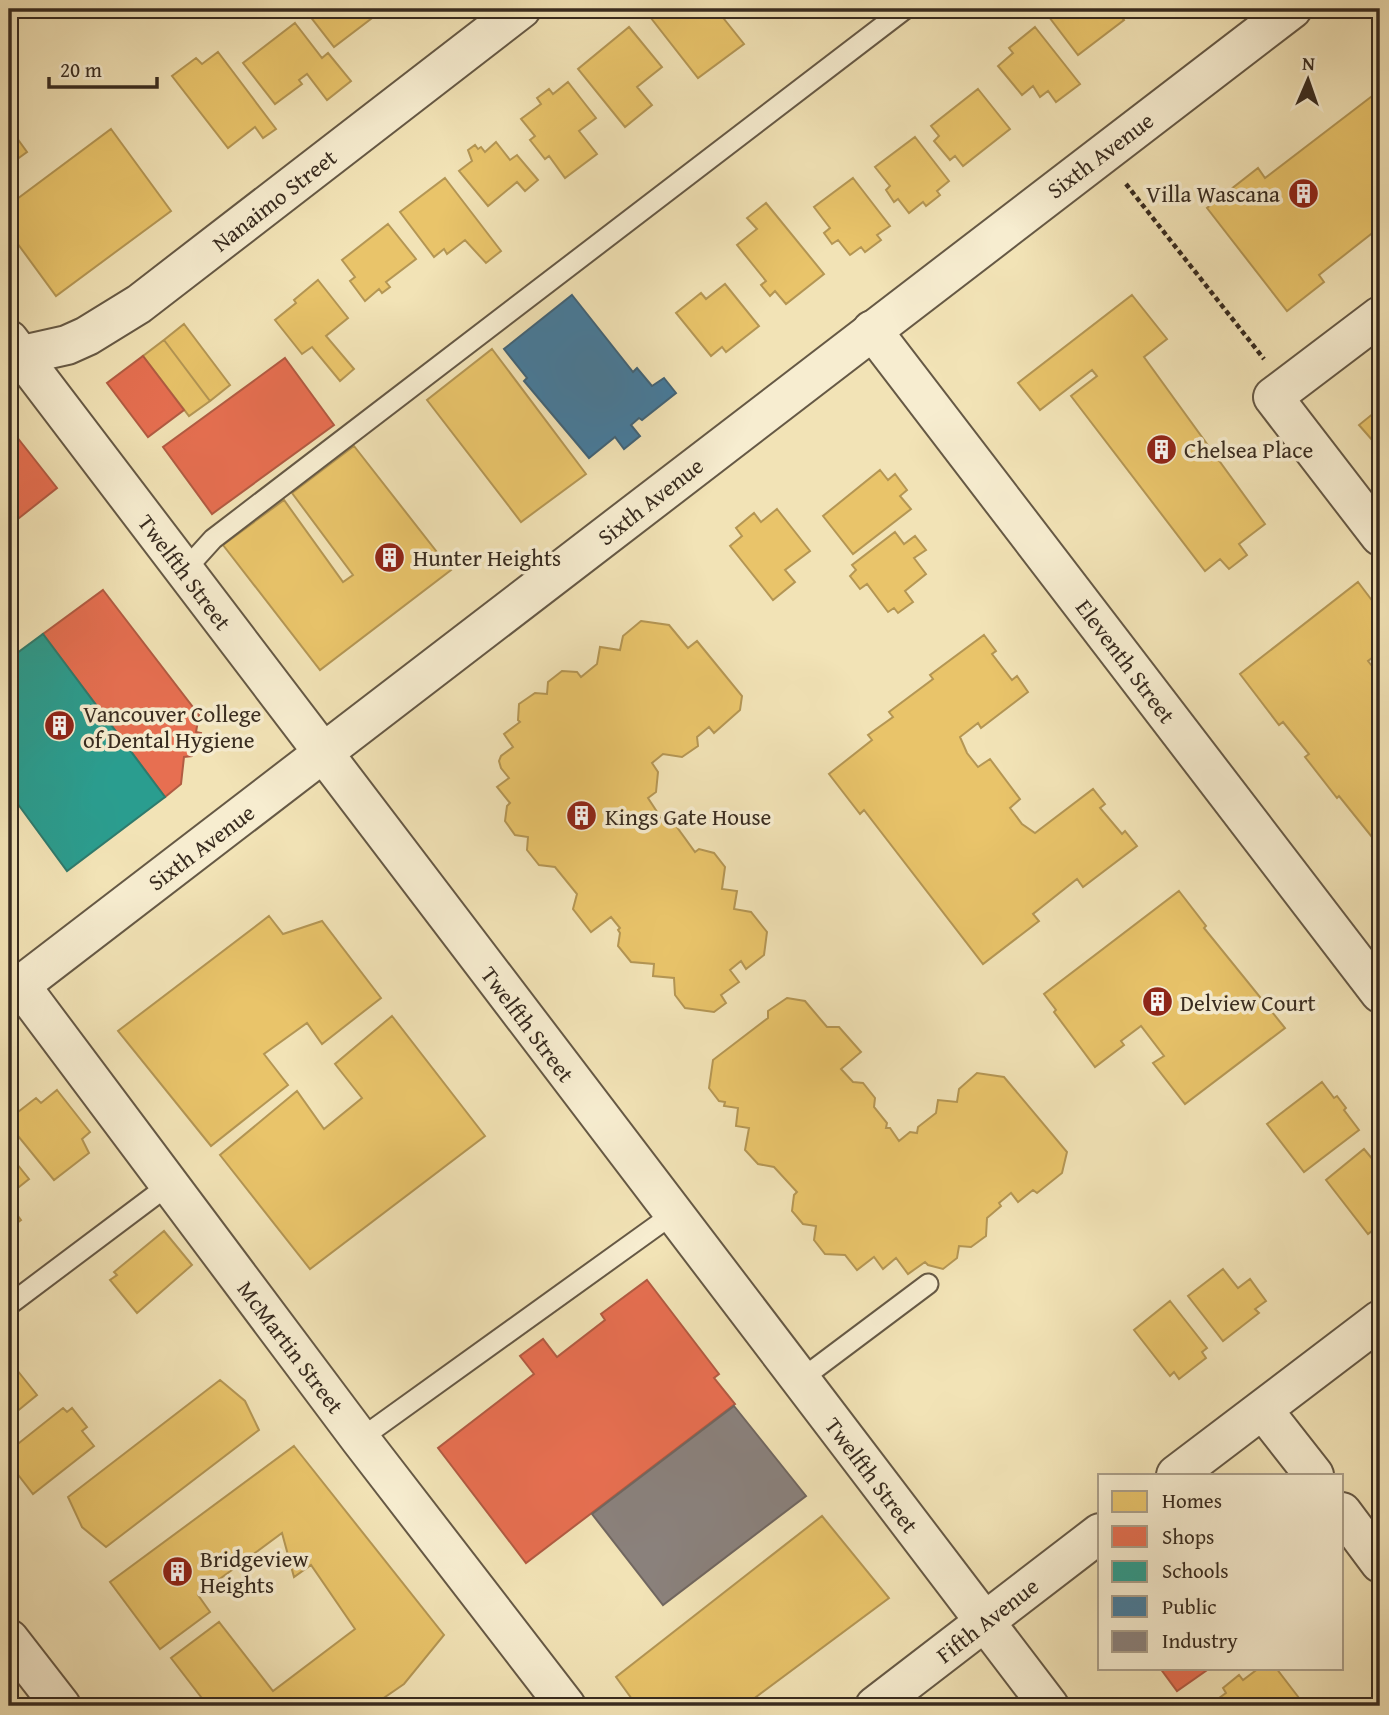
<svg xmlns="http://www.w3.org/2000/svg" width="1389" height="1715" viewBox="0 0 1389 1715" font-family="'Gentium Book Plus',serif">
  <rect width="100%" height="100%" fill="#f2e3b6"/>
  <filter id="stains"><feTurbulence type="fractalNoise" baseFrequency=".00286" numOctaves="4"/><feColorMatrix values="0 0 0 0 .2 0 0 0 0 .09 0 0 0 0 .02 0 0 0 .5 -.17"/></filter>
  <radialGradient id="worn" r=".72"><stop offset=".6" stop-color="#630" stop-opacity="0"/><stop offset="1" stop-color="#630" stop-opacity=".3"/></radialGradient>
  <path fill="#e9c46a" stroke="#b49654" stroke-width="2" d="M308,9H378L380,12L334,47L306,11Z
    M652,9H716L744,44L698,78L647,13Z
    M1043,9H1115L1124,20L1078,55Z
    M295,23L322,58L328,53L351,81L327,100L307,74L299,80L302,84L275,104L243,63Z
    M629,27L662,67L637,87L652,105L625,127L578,69Z
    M1035,27L1080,84L1056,102L1048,91L1040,97L1033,86L1022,95L998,66L1013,53L1009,48Z
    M218,52L276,129L263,138L255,127L228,148L172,76L196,58L202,64Z
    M568,82L596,118L579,131L597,154L565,178L549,156L545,159L530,140L535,136L521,119L541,104L537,98L549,89L553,94Z
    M978,89L1010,129L963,166L955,156L950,160L934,141L939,136L931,126Z
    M1380,90V238L1375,231L1319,275L1324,282L1287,311L1207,208L1258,168L1265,178Z
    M9,127L27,152L9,165Z
    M111,129L171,211L56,296L9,232V205Z
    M915,137L949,181L937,191L940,195L926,206L923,202L909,213L898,199L894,202L886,190L890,186L875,167Z
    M496,142L510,160L517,155L538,180L525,191L517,182L488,206L459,171L472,161L468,150L475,145L478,149L481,147L485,152Z
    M445,178L501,251L486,263L465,240L447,254L444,249L434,257L400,212Z
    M853,178L890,226L877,235L881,240L865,252L861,247L850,255L838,240L832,244L824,233L830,228L814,207Z
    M766,203L824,274L786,304L775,291L770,296L761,285L766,281L737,245L757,229L747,218Z
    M388,224L416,259L386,282L390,287L382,293L379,289L365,301L350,281L355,277L342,260Z
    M318,280L348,318L326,336L354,369L340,381L312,347L302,354L275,320L296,303L294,300Z
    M725,284L759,326L726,352L722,347L711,356L676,313L701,293L706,299Z
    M1132,295L1167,339L1144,357L1265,524L1239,544L1247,555L1229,569L1220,559L1205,571L1071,396L1097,376L1092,370L1040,410L1018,383Z
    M184,324L230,385L210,401L164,340Z
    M164,340L210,401L189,416L143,356Z
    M492,349L586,474L521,522L427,400Z
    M1380,408V449L1359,425Z
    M354,446L451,570L320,670L223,545L284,500L343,582L353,575L292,493Z
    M880,470L888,480L895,474L907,490L900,496L911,509L853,554L823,516Z
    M777,509L810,551L785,570L795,582L773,600L730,546L742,536L736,528L754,513L761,522Z
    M895,532L904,544L915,536L926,550L914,558L926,574L905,591L913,602L898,613L894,608L888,612L867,584L860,589L850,576L856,570L852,565Z
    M1358,582L1380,611V635L1376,638L1380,644V652L1368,661L1380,676V857L1372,846L1376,842L1339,796L1337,798L1305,757L1309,754L1283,722L1279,725L1240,674Z
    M641,621L669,625L688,648L697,641L742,696L740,710L714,733L709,727L697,737L698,746L682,757L663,754L652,763L658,772L656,792L648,798L665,824L671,819L695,852L699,849L714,853L725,867L722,889L737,891L734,909L751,912L767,932L764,955L746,969L741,961L730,970L739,982L721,995L726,1003L714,1012L685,1008L675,995L674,978L653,976L654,964L631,962L618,946L620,933L618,930L620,928L611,917L591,932L573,909L577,894L555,867L539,865L527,850L528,837L515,835L505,821L507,806L510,803L497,787L509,778L501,768L499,761L501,756L513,747L504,734L520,722L518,720L519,704L535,693L547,694L548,682L562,671L577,672L581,677L597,664L600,647L620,650L623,636Z
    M984,635L996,651L992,654L1012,680L1017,676L1028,692L981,728L978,723L960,737L967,753L978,767L990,759L1020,799L1010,808L1022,824L1035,833L1093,789L1105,804L1100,808L1122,834L1125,831L1137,846L1083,887L1077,879L1033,914L1039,921L983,964L864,810L860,814L829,774L872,740L868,735L893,717L889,712L933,679L930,675Z
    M1179,891L1206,926L1204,928L1285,1028L1185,1104L1153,1063L1164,1056L1141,1026L1121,1041L1124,1045L1095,1067L1054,1012L1056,1010L1044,994Z
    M269,916L283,934L322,921L381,998L322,1044L307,1023L264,1054L288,1085L211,1146L118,1031Z
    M787,998L805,1001L827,1027H839L861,1052L841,1069L853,1082L863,1083L875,1098L874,1107L887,1123L886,1128H890L899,1141L910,1132L917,1133L918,1127L936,1113L938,1100L957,1102L959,1089L977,1073L1004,1077L1067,1152L1062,1173L1037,1193L1033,1190L1018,1202L1011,1193L999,1203L1001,1206L987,1218L986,1236L971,1247L959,1246L957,1258L943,1269L928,1265L925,1262L908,1274L896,1258L883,1269L874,1257L857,1270L845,1255L825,1254L814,1240L816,1226L803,1224L792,1211L794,1195L797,1192L774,1167L758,1164L745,1150L749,1128L736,1126L738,1108L724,1106L725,1102L719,1101L709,1088L713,1060L768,1018V1011Z
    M392,1016L485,1136L310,1269L220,1155L297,1091L324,1129L362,1098L335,1064Z
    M1322,1082L1334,1098L1337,1096L1346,1108L1344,1110L1359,1130L1304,1172L1267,1124Z
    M57,1090L90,1132L82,1139L89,1153L54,1180L9,1125V1119L36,1098L41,1103Z
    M1364,1149L1374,1161L1380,1156V1231L1375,1235L1372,1231L1368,1234L1326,1180Z
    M9,1154L29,1179L9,1195Z
    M9,1204L21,1220L9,1229Z
    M164,1231L192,1265L137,1313L110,1280L117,1275L114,1272Z
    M1223,1269L1238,1288L1250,1279L1266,1301L1255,1309L1259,1313L1223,1341L1188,1296Z
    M1170,1301L1207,1348L1202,1352L1206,1358L1179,1379L1174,1372L1170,1376L1134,1330Z
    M9,1360L37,1395L9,1418Z
    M220,1380L245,1401L259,1430L106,1547L82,1527L68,1497Z
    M63,1408L67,1412L72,1408L87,1427L82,1431L94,1446L33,1494L9,1463V1451Z
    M294,1446L444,1635L404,1684L372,1706H208L171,1658L219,1622L273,1691L355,1629L311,1565L294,1577L282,1533L198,1595L210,1612L160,1649L110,1582Z
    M822,1516L889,1598L744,1706H637L616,1677Z
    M1259,1668H1276L1299,1698L1288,1706H1208L1226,1693L1223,1688L1239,1675L1243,1680Z"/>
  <path fill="#e76f51" stroke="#b25b42" stroke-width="2" d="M143,356L184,410L148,437L107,383Z
    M285,358L334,425L212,514L163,447Z
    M9,427L57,488L9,526Z
    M103,590L199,715L196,732L201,733L199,744L192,756L184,757L181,784L165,797L43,634Z
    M647,1280L719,1374L714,1378L735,1404L526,1563L438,1448L534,1374L520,1356L543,1339L557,1357L605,1320L601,1314Z
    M1160,1668H1210L1177,1691Z"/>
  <path fill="#2a9d8f" stroke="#2e7b6d" stroke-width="2" d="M43,634L165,797L67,871L9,792V659Z"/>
  <path fill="#457b9d" stroke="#416377" stroke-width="2" d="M572,295L633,372L637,368L652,386L664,378L676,393L642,420L639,418L631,425L640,436L624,449L615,437L589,458L524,381L527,378L504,349Z"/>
  <path fill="#8a817c" stroke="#716760" stroke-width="2" d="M734,1406L806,1496L663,1605L592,1514Z"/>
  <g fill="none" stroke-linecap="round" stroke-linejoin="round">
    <defs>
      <path id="service" d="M184,571L213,539L905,9
        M9,1305L170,1184
        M800,1380L928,1284
        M360,1439L673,1214"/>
      <path id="minor" d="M1380,316L1273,397L1380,536
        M872,330L1380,993
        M9,358L67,345L87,336L139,304L521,9
        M20,985L360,1439L566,1706
        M1263,1410L1314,1475
        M1176,1475L1380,1320
        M1342,1512L1380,1563
        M9,1639L61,1706
        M875,1706L1100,1533"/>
      <path id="tertiary" d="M9,340L1049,1706
        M9,994L1292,9"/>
    </defs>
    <use href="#service" stroke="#665945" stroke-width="23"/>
    <use href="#minor" stroke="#665945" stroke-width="42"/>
    <use href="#tertiary" stroke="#665945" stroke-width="42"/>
    <path stroke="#382b1f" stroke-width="4.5" stroke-dasharray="5 3.5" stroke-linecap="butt" d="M1126,184L1264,359"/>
    <use href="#service" stroke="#f7edd0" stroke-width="19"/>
    <use href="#minor" stroke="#f7edd0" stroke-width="38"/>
    <use href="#tertiary" stroke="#f7edd0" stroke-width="38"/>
  </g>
  <defs>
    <symbol id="building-disc" viewBox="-11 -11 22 22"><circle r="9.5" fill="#8f2418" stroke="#f7edd0"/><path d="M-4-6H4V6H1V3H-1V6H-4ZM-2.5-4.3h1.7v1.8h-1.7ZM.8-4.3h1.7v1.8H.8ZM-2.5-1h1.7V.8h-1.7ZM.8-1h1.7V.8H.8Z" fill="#fff"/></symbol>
  </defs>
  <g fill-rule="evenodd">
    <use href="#building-disc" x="1286" y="176" width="35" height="35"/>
    <use href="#building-disc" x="1144" y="432" width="35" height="35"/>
    <use href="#building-disc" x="372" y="540" width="35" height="35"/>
    <use href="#building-disc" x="42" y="708" width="35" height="35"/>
    <use href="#building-disc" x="564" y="798" width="35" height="35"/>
    <use href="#building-disc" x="1140" y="984" width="35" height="35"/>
    <use href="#building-disc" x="160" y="1554" width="35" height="35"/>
  </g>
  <g text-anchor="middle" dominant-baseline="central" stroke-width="7" stroke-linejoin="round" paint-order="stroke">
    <g font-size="23" fill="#382b1f" stroke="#f7edd0">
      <text transform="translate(1100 155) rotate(-37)">Sixth Avenue</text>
      <text transform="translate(274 200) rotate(-38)">Nanaimo Street</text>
      <text transform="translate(650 501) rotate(-38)">Sixth Avenue</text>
      <text transform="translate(185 572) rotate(53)">Twelfth Street</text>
      <text transform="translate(1126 661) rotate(53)">Eleventh Street</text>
      <text transform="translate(201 847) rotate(-37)">Sixth Avenue</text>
      <text transform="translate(528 1024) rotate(53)">Twelfth Street</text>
      <text transform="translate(291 1347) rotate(53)">McMartin Street</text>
      <text transform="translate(872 1475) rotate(53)">Twelfth Street</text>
      <text transform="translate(987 1620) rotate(-38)">Fifth Avenue</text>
    </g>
    <g font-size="23" fill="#382b1f" stroke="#f7edd0" text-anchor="start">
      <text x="1280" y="193" text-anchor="end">Villa Wascana</text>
      <text x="1184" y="449">Chelsea Place</text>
      <text x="413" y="557">Hunter Heights</text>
      <text x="83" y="713">Vancouver College<tspan x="83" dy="26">of Dental Hygiene</tspan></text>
      <text x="605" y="816">Kings Gate House</text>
      <text x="1180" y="1002">Delview Court</text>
      <text x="200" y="1558">Bridgeview<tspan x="200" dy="26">Heights</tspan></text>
    </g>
  </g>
  <rect width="1389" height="1715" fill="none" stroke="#f2e3b6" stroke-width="35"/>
  <rect x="10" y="10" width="1368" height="1694" fill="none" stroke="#382b1f" stroke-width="3.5"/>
  <rect x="18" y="18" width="1354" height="1680" fill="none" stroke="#382b1f" stroke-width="2"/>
  <rect x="1098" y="1474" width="245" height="196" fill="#f7edd0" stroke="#ab9f89" stroke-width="2"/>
  <rect x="1112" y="1491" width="35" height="21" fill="#e9c46a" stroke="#ab9f89" stroke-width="2"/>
  <text x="1162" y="1508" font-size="21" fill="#382b1f">Homes</text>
  <rect x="1112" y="1526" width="35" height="21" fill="#e76f51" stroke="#ab9f89" stroke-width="2"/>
  <text x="1162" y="1544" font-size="21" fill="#382b1f">Shops</text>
  <rect x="1112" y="1561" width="35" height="21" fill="#2a9d8f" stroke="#ab9f89" stroke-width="2"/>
  <text x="1162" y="1578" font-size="21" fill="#382b1f">Schools</text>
  <rect x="1112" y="1596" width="35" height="21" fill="#457b9d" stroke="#ab9f89" stroke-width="2"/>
  <text x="1162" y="1614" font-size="21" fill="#382b1f">Public</text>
  <rect x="1112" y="1631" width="35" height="21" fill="#8a817c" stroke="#ab9f89" stroke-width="2"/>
  <text x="1162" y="1648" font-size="21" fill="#382b1f">Industry</text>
  <g transform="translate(1308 80) rotate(2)" stroke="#f7edd0" stroke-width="5" paint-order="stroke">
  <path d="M0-5L12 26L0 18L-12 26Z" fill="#382b1f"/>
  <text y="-10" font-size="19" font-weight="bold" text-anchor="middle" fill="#382b1f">N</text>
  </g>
  <path d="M49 77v10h108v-10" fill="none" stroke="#382b1f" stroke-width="3.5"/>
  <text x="60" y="77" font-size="21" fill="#382b1f" stroke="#f7edd0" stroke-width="5" paint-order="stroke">20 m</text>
  <rect width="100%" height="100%" filter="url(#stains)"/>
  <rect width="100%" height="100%" fill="url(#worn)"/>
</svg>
